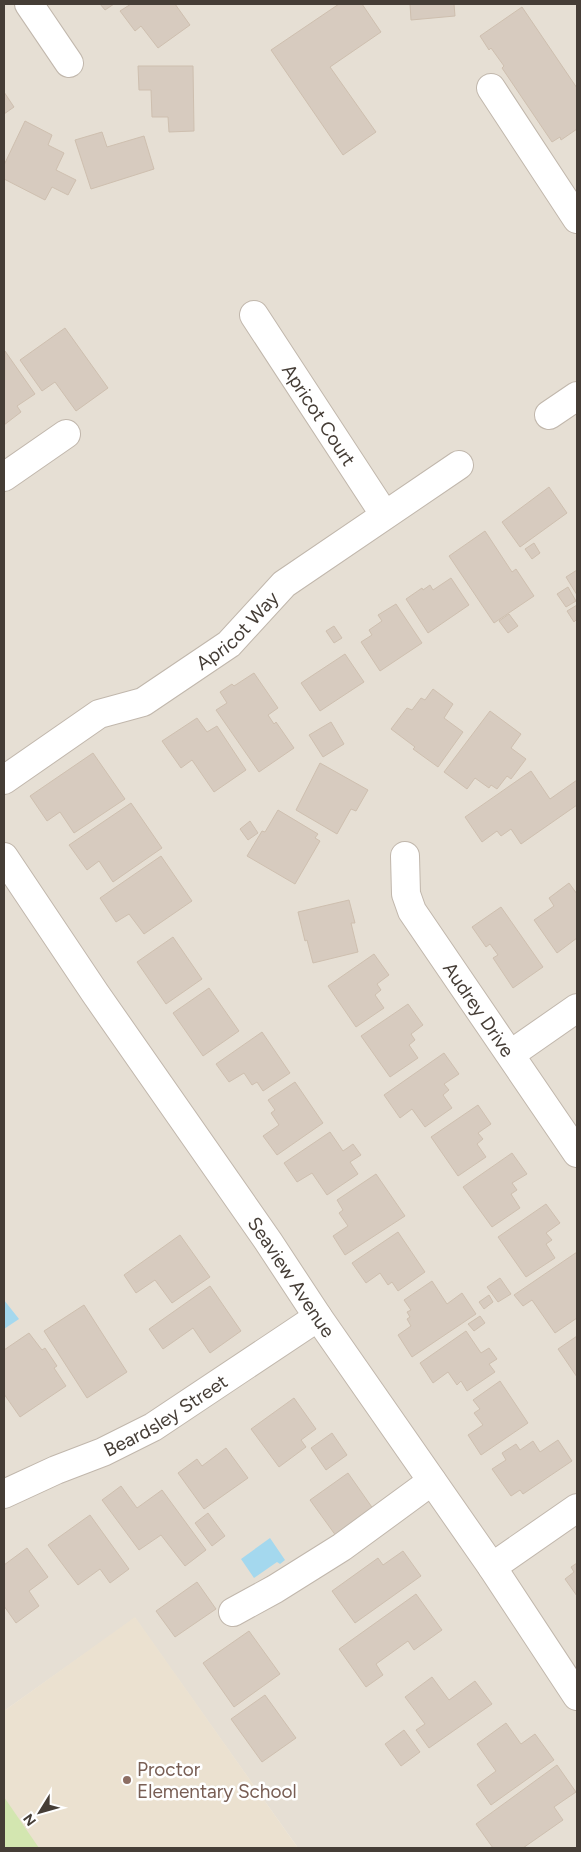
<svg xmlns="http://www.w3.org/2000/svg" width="581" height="1852" viewBox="0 0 581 1852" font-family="Figtree,sans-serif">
  <rect width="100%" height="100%" fill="#f2ede6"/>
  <path fill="#e6dfd4" d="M4,4H577V1848H298L135,1618L4,1711Z"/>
  <path fill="#ebe1d0" d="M135,1617L298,1848H4V1711Z"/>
  <path fill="#d3e6b0" d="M4,1797L39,1848H4Z"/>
  <path fill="#a4d8ee" d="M4,1300L19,1319L4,1329Z
    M270,1538L285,1560L280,1564L277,1562L254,1578L241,1559Z"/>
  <path fill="#d7cbbf" stroke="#cebfaf" d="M100,4H114L105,10Z
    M131,4H175L190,25L158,48L141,26L135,31L120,11Z
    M339,4H362L381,32L330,67L376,132L343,155L271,50Z
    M410,4H454L455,16L411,20Z
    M522,7L577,88V129L561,140L560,137L552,142L502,68L504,66L491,48L489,50L480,36Z
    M138,66H193L194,131L169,132L168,117H152L151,90H139Z
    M4,92L14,107L4,114Z
    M25,121L52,135L48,145L64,153L56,170L76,180L68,195L52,187L45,200L4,179V165Z
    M102,132L107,147L144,136L154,169L91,189L75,140Z
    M65,328L108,388L76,411L55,382L42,391L20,360Z
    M5,351L35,394L17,406L21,412L4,425Z
    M549,487L567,513L520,547L502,522Z
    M485,531L512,572L516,569L534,596L494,623L449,556Z
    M534,543L540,553L532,559L525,549Z
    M577,570V595L566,577Z
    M451,578L469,605L428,633L406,599L422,588L423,590L430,585L433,590Z
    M568,587L576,601L566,607L557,594Z
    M396,604L422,643L380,671L361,642L372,635L369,630L382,621L378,615Z
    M577,605V619L574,622L567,611Z
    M509,614L518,626L508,633L499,621Z
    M334,626L342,638L334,643L326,631Z
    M345,654L364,682L320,711L301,683Z
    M254,673L278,708L268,715L274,724L276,722L294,748L259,772L216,710L227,703L220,692L232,684L234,686Z
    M433,689L453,704L444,718L463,732L438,767L413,749L415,747L391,729L407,708L412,710L421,698L425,700Z
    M490,711L521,734L511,748L526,759L511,779L507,776L497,789L491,785L489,788L475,778L467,789L444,772Z
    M197,718L207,732L217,726L246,770L214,792L192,760L181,768L162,741Z
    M331,722L344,744L323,757L309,735Z
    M93,753L125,799L74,833L60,812L47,821L30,796Z
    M320,763L368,790L356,811L351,809L337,834L296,810Z
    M531,771L550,799L577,780V805L521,844L511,829L501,836L497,831L482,842L465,817Z
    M131,803L162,848L113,882L99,861L87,870L69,845Z
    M278,810L318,834L315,838L320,841L295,884L247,856L262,831L265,832Z
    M250,821L258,833L248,840L240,829Z
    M161,856L192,901L144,934L129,914L116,922L100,898Z
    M569,883L577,894V938L557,953L534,920L554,906L549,898Z
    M349,900L355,923H351L358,952L313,963L307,940L305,941L298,912Z
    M501,907L543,967L513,988L493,958L498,955L490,944L486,947L472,927Z
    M173,937L202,979L166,1004L137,962Z
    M374,954L389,975L377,984L381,990L375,995L384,1008L356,1027L328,986Z
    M209,988L239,1031L203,1056L173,1013Z
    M408,1004L423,1025L411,1034L415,1040L409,1045L418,1058L390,1077L361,1036Z
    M262,1032L290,1073L263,1091L257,1082L252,1085L244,1073L229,1082L216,1064Z
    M444,1053L459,1074L444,1084L449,1090L443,1095L452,1108L425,1127L412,1109L400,1118L384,1095Z
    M295,1082L323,1123L277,1155L263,1136L279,1125L271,1113L275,1110L268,1100Z
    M478,1105L491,1124L478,1133L483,1139L477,1144L486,1157L458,1176L431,1137Z
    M330,1132L343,1151L353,1144L361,1155L350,1162L358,1174L327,1195L312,1173L297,1182L284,1163Z
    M512,1153L527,1174L512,1183L517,1190L511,1194L520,1208L492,1227L463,1187Z
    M376,1174L405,1216L345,1255L333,1236L348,1226L339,1213L343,1210L337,1200Z
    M546,1204L560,1223L546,1233L552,1240L546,1244L555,1258L526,1277L498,1237Z
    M398,1232L425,1272L398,1291L392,1282L388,1285L380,1273L366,1283L352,1263Z
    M180,1235L210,1277L172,1303L155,1280L136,1293L124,1275Z
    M577,1252V1318L555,1333L532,1300L523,1306L514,1295Z
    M500,1278L511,1294L498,1302L487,1287Z
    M432,1281L447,1304L462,1293L476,1314L412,1357L398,1335L411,1326L407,1319L410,1317L407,1312L411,1310L404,1300Z
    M210,1286L241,1331L210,1353L193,1328L163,1349L149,1329Z
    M489,1295L493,1302L484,1309L479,1302Z
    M84,1305L127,1372L87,1398L44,1331Z
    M480,1316L485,1323L474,1331L468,1324Z
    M466,1331L481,1353L489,1348L497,1359L489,1364L495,1372L467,1391L461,1381L457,1385L448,1372L433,1383L420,1363Z
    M29,1333L42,1350L45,1348L57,1366L54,1368L66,1386L20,1417L4,1394V1350Z
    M577,1336V1377L558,1349Z
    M500,1381L528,1423L481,1455L468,1435L483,1425L474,1413L480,1409L473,1400Z
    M294,1398L316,1429L301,1440L306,1447L279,1467L251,1429Z
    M332,1433L347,1455L326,1470L311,1448Z
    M558,1440L572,1461L523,1494L520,1490L511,1496L492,1469L506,1460L502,1453L516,1444L520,1450L533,1441L540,1452Z
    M226,1448L248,1478L204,1509L178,1473L197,1459L202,1466Z
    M348,1473L376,1513L339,1540L310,1500Z
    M121,1486L137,1508L162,1490L206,1550L185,1566L161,1535L139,1550L102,1500Z
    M208,1513L225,1536L212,1546L195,1523Z
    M90,1515L129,1569L110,1583L100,1569L78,1585L48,1545Z
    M27,1548L48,1577L29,1591L39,1606L16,1623L4,1606V1565Z
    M403,1551L421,1576L355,1623L332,1591L378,1558L383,1565Z
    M577,1563V1596L565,1579L574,1572L571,1567Z
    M197,1582L216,1609L175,1637L156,1611Z
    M416,1594L442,1630L414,1650L408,1641L376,1664L383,1675L366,1687L339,1649Z
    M249,1631L280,1674L234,1707L203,1663Z
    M432,1677L449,1700L475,1681L492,1704L429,1748L416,1730L425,1724L405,1697Z
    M265,1695L296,1738L262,1762L231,1719Z
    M506,1723L521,1744L535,1734L554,1760L491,1805L477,1785L496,1771L477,1744Z
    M404,1730L420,1752L401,1766L385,1744Z
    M557,1765L576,1792L554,1807L563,1820L523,1848H493L476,1824Z"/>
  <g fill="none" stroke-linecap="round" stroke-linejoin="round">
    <defs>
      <g id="minor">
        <path d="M29,4L69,63"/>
        <path d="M491,88L577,219"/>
        <path id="s1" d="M254,315L384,514"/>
        <path d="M549,415L577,396"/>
        <path d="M4,477L66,434"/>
        <path id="s2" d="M4,780L99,714L143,702L229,644L284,584L459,465"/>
        <path id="s3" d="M405,856L406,894L412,911L577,1153"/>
        <path id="s4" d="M4,857L95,993L268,1241L318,1317L492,1567L577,1696"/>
        <path d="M511,1054L577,1008"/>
        <path id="s5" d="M4,1494L56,1470L103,1452L153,1427L318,1317"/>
        <path d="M492,1567L577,1508"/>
        <path d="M233,1612L275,1589L342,1547L432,1481"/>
      </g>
    </defs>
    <use href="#minor" stroke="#c1b7ac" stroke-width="30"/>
    <use href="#minor" stroke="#fff" stroke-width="28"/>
  </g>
  <circle fill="#8d6e63" stroke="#fff" stroke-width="2" cx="127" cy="1780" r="5"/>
  <g text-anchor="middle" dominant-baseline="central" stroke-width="5" stroke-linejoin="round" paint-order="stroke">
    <g font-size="19" fill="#453d36" stroke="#fff">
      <text stroke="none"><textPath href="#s1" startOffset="119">Apricot Court</textPath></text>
      <text stroke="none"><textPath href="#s2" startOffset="280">Apricot Way</textPath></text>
      <text stroke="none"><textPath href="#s3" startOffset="175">Audrey Drive</textPath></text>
      <text stroke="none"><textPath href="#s4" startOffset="509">Seaview Avenue</textPath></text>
      <text stroke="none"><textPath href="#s5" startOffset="180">Beardsley Street</textPath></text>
    </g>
    <g font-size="19" fill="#785e54" stroke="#fff" text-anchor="start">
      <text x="137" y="1769">Proctor<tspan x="137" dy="22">Elementary School</tspan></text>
    </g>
  </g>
  <rect width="581" height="1852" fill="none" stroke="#453d36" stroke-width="10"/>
  <g transform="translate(40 1812) rotate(233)" stroke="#ffffff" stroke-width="4" paint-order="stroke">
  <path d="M0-4L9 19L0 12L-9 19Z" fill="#453d36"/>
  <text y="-8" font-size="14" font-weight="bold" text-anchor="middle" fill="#453d36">N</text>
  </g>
</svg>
